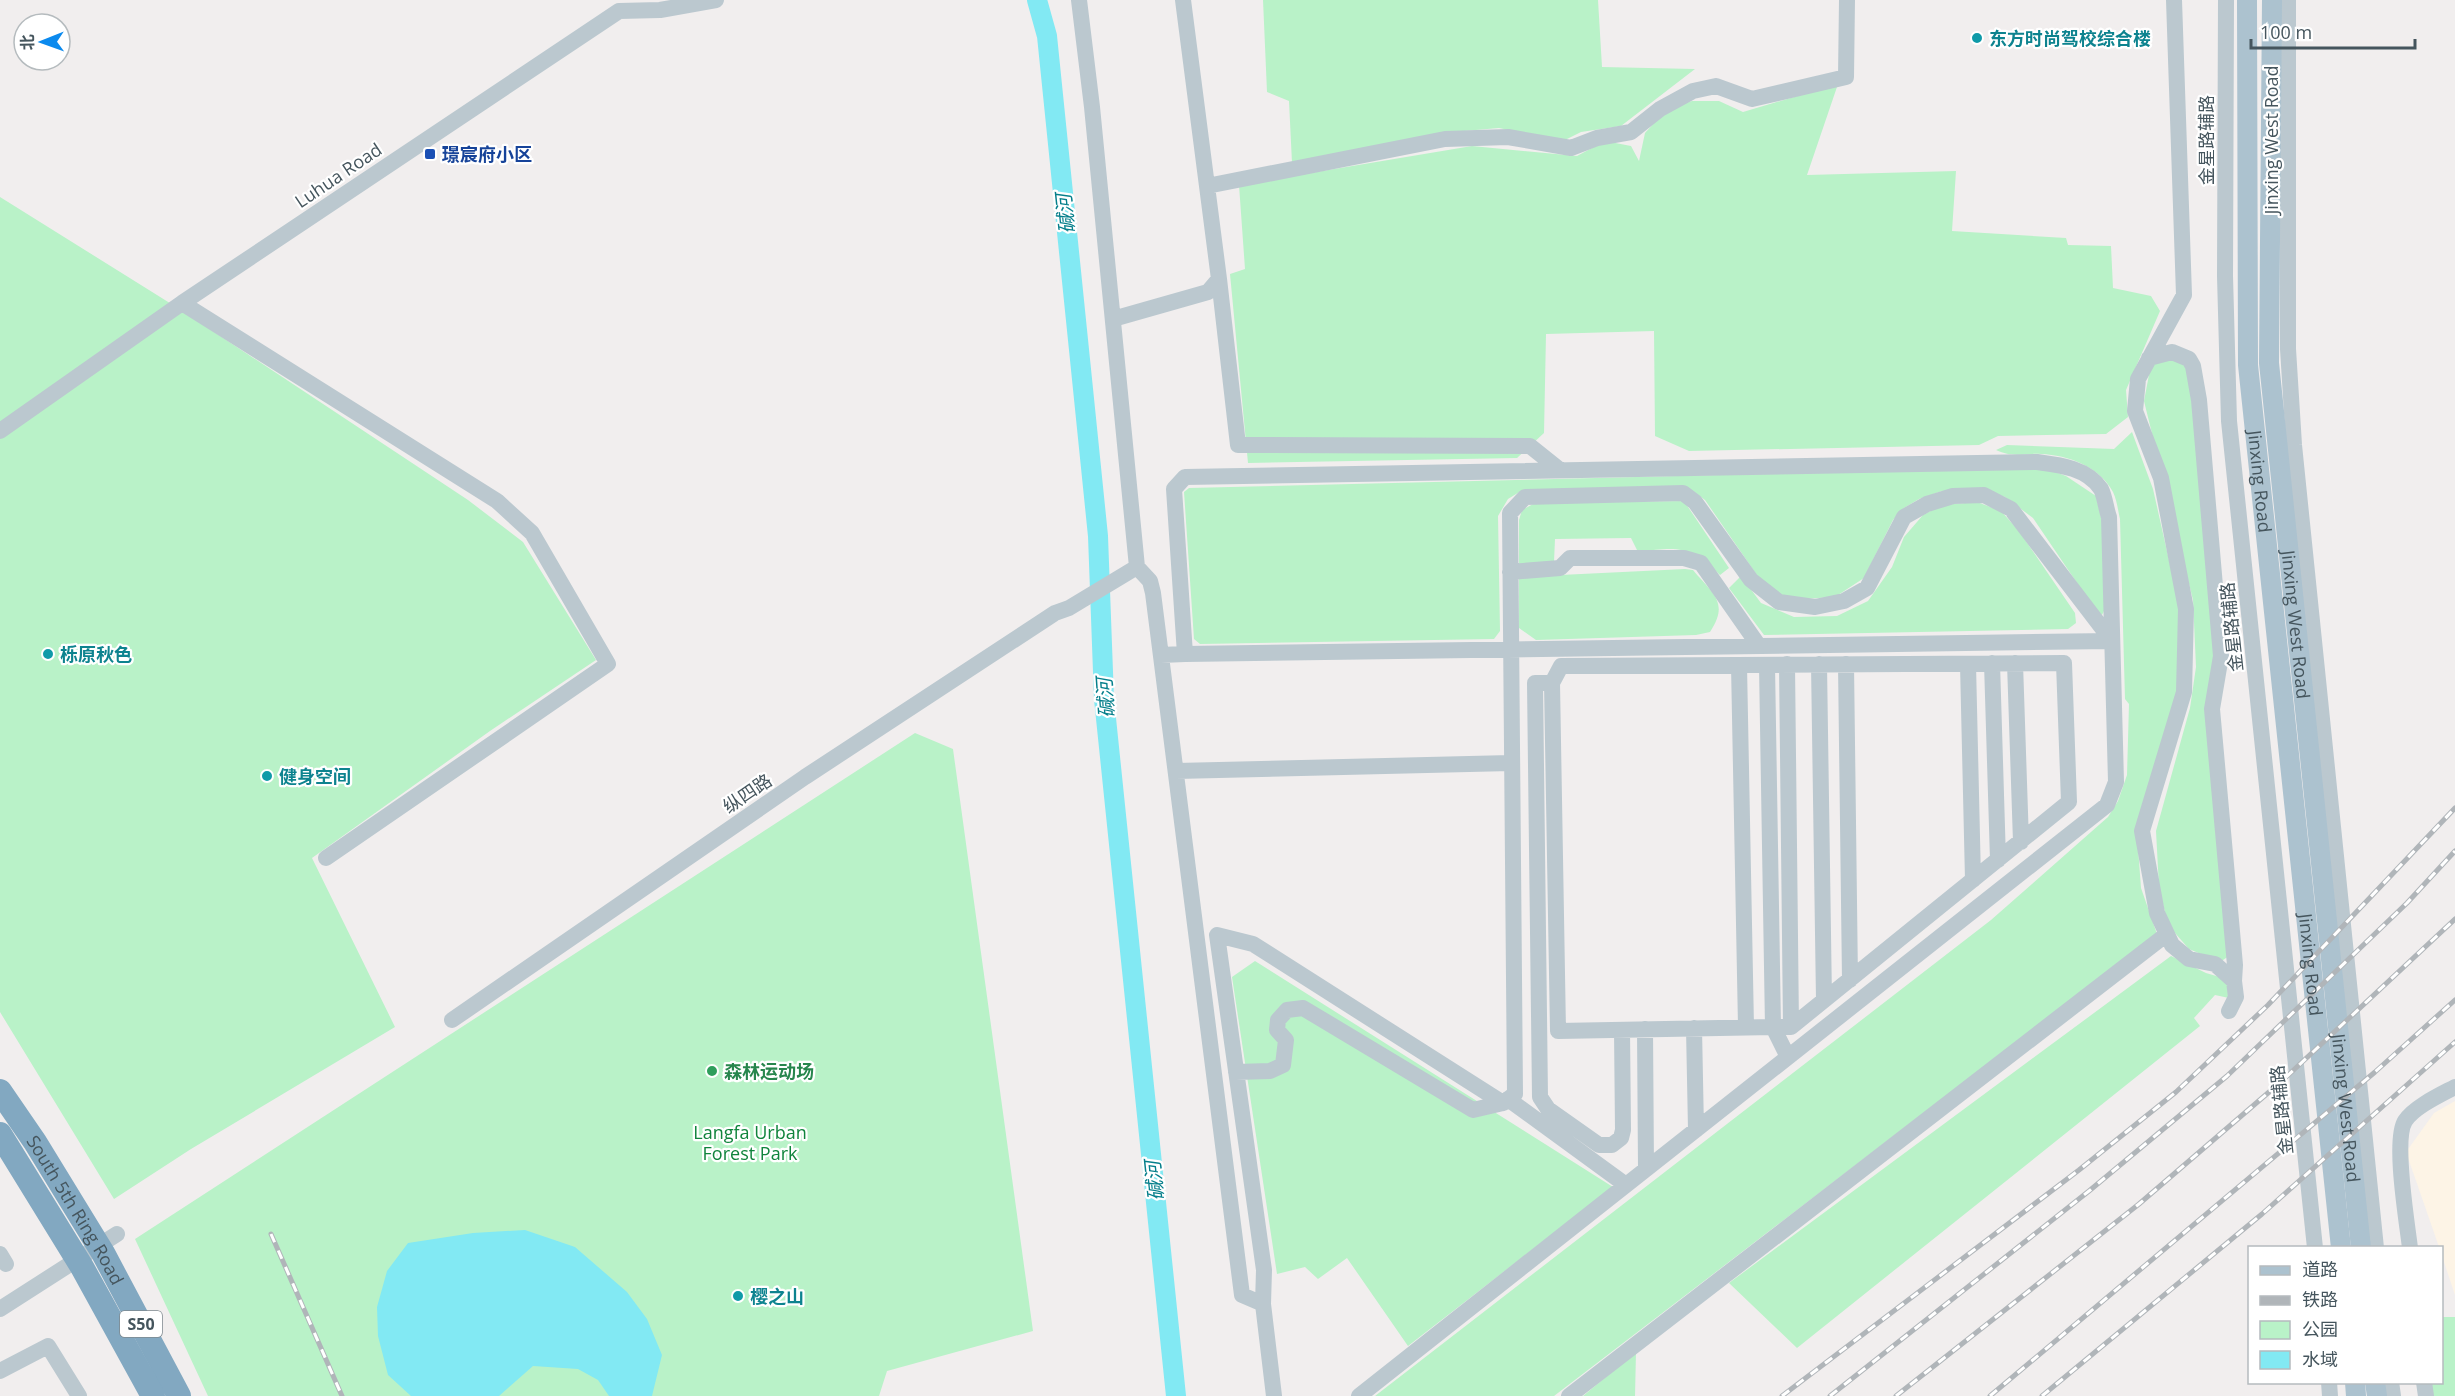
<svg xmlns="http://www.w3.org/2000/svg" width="2455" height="1396" viewBox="0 0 2455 1396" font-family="'Open Sans','Noto Sans SC',sans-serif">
  <rect width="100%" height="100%" fill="#f1eeee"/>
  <path fill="#fdf4e6" d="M2455,1101V1295L2442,1256V1248L2439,1247L2406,1152L2434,1113Z"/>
  <path fill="#b9f2c8" d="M1263,0H1598L1602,67L1695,69L1621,126L1581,132L1563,141L1499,128L1441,133L1292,163L1289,101L1267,92Z
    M1838,84L1807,175L1956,171L1952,231L2066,238L2068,245L2111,246L2113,288L2151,296L2160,311L2126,390L2128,417L2106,434L1998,436L1979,445L1689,451L1655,436L1654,331L1546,334L1544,433L1517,458L1248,463L1230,274L1245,269L1239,185L1472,146L1577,156L1605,141L1631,146L1639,161L1645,133L1667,109L1692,101H1719L1743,112Z
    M0,197L181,310L468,500L523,542L596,660L490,731L312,858L395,1027L191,1149L114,1199L0,1012Z
    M2174,357L2189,369L2214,656L2229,956L2220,962L2189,949L2168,925L2159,887L2156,831L2190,708L2196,667L2193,600L2144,401L2152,359Z
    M2132,432L2153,489L2180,609V689L2137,834L2141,888L2157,934L1554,1396H1375L1991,920L2108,817L2118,801L2127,775L2129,704L2125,699L2120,519C2118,511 2117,500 2113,492C2100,467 2068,455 2041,454C2023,453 2013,458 1996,450L2007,445L2114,449Z
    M2042,467L2066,476L2096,496L2105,534L2106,607L2102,615L2094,608L2033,518L2005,497L1983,489L1942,491L1919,499L1904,508L1893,520L1864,578L1835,597L1802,599L1777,594L1761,581L1705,500L1693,491H1521L1508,499L1498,516L1500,631L1494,639L1200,644L1194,639L1184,492L1189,488Z
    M1684,501L1729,568L1720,575C1689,545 1679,547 1638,552L1631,538L1555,539L1554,562L1519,564V520L1522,510L1535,503Z
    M1977,502L2001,511L2019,531L2075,613L2076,623L2068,629L1764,635L1729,588L1741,576L1761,603L1794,617L1837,616L1868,601L1892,567L1904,537L1923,515L1942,505Z
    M1685,569L1693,570C1712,593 1730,602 1710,632L1696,635L1536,640L1519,628V577Z
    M915,733L953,749L1033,1331L887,1371L879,1396H208L135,1239Z
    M2171,956L2206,973L2223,978L2232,992L2229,998L2215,995L2194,1018L2200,1026L1797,1348L1729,1283Z
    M1255,961L1613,1187L1408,1346L1347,1258L1318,1279L1305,1267L1277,1274L1232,977Z
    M2442,1317H2455V1396H2432L2430,1383L2442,1382Z
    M1636,1352L1635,1396H1583Z"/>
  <path fill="#82e9f3" d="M525,1230L575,1247L627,1292L647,1319L662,1355L652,1396H609L598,1380L578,1369L533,1366L499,1396H411L388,1375L378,1336L377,1307L387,1271L408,1243L473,1233Z"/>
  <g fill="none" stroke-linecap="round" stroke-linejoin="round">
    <path stroke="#82e9f3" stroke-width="20" d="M1037,0L1047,36L1098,536L1104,699L1176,1396"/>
    <path stroke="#bbc8cf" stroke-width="16" d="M1079,0L1092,107L1137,567L1150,581L1153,593L1242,1295L1263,1304L1274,1396
      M2174,0L2184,295L2138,379L2135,411L2161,478L2186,609L2184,692L2142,831L2157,913L2172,945L2189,959L2215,964L2234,981L2236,997L2229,1011
      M2226,0L2225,276L2229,421L2315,1248
      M2288,0V349L2294,445L2376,1248
      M1207,186L1445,139L1508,137L1571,148L1597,138L1631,132L1660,109L1693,91L1716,86L1752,99L1846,77L1847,0
      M1219,279L1238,445L1530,446L1560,470
      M182,303L497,501L532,533L608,664L326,858
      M1113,319L1208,292L1219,279L1183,0
      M2149,358L2172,352L2189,359L2193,366L2199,400L2221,656L2212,709L2235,965L2234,981
      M0,431L182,303L619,11L660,10L716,0
      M1510,572L1560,568L1570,558H1684L1701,563L1759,646
      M1185,654L1174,489L1185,477L2037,462C2060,465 2087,468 2101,489C2105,497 2106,509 2109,517L2116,782L2107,805L1359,1396
      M1161,655L1185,654C1494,650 1803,645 2112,641L2011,509L1984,495L1953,496L1927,504L1904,517L1867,588L1844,601L1815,607L1779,602L1751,580L1695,502L1683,493L1525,497L1510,513L1515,1094L1503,1103L1253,944L1217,935L1264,1270L1263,1304
      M1992,663L1998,860
      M2015,663L2021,842
      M1787,664L1791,1027
      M1819,664L1824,1000
      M1846,664L1850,980
      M1968,664L1973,880
      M1739,665L1746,1027
      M1767,665L1773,1027H1791L2069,802L2064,663L1561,666L1552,683L1558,1031L1773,1027L1788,1057
      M1552,683H1535L1540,1097L1548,1109L1599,1145H1612L1621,1138L1623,1130L1622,1030
      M1176,771L1511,763
      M452,1020L805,777L1055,613L1069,608L1137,567
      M1694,1028L1696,1130
      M1645,1029L1646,1169
      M1236,1072L1270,1071L1283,1065L1286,1040L1277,1030L1278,1020L1287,1010L1303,1008L1473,1110L1503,1103
      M1508,1099L1626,1185
      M2410,1248C2407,1222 2393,1140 2405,1121C2414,1107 2440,1095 2455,1087
      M0,1254L6,1264
      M0,1309L117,1234
      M0,1371L48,1346L79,1396
      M2329,1382L2330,1396
      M2391,1382L2393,1396
      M2424,1382L2426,1396
      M1569,1396L2167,934"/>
    <g stroke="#acc2cf" stroke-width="20">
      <path id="s1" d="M2247,0L2248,365L2341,1248"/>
      <path id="s2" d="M2272,0L2269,363L2361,1248"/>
      <path d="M2355,1382L2356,1396"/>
      <path d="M2375,1382L2377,1396"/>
    </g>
    <g stroke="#82a8c1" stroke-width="24">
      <path id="s3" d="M0,1091L35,1142L103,1253L179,1396"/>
      <path d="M0,1134L82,1267L153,1396"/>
    </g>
    <defs>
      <path id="rail" d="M271,1234L342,1396
        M1782,1396L2079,1170L2176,1092L2268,1005L2455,808
        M1830,1396L2089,1191L2227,1076L2407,903L2455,851
        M1896,1396L2139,1204L2283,1080L2455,919
        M1990,1396L2375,1072L2455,1000
        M2042,1396L2262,1214L2455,1042"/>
    </defs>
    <use href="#rail" stroke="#b0b5b9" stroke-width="5"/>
    <use href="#rail" stroke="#fff" stroke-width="3" stroke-dasharray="9" stroke-linecap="butt"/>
  </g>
  <g fill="#0f9aa8" stroke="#fff" stroke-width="2">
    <circle cx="1977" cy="38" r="6"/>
    <circle cx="48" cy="654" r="6"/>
    <circle cx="267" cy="776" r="6"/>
    <circle cx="738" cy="1296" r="6"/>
  </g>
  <rect fill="#1a4fb4" stroke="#fff" stroke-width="2" x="424" y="148" width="12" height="12" rx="3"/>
  <circle fill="#2e9e5b" stroke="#fff" stroke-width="2" cx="712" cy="1071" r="6"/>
  <g text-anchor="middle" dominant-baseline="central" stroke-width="4.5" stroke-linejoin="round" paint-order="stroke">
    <rect fill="#fff" stroke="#7d888e" stroke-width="1.5" x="120" y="1311" width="42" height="26" rx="4.5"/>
    <g font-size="16" font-weight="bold" fill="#45555d">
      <text x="141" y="1324">S50</text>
    </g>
    <g font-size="18" font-weight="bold" fill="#0d838f" stroke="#fff" text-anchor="start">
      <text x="1989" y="38">东方时尚驾校综合楼</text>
      <text x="60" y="654">栎原秋色</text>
      <text x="279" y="776">健身空间</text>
      <text x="750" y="1296">樱之山</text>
    </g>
    <g font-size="18" fill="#45555d" stroke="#fff">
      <text transform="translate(2206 140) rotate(-90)">金星路辅路</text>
      <text transform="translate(2271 140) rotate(-90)">Jinxing West Road</text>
      <text transform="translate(338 175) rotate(-34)">Luhua Road</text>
      <text stroke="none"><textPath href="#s1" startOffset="482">Jinxing Road</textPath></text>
      <text stroke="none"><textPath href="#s2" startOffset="626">Jinxing West Road</textPath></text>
      <text transform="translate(2231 627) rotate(-96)">金星路辅路</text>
      <text transform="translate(747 793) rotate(-34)">纵四路</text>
      <text stroke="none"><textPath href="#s1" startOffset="968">Jinxing Road</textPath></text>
      <text stroke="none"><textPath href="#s2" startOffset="1112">Jinxing West Road</textPath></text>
      <text transform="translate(2281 1110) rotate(-96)">金星路辅路</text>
      <text stroke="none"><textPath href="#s3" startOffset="141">South 5th Ring Road</textPath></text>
    </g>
    <g font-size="18" font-weight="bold" fill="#164399" stroke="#fff" text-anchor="start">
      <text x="442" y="154">璟宸府小区</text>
    </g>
    <g font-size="18" font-weight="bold" fill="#27864d" stroke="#fff" text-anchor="start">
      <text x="724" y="1071">森林运动场</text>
    </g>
    <g font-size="18" fill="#10843c" stroke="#fff">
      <text x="750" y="1132">Langfa Urban<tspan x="750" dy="21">Forest Park</tspan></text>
    </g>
    <g font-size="20" font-style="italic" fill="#057f8b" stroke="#fff">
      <text transform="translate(1065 214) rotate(-96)">碱河</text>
      <text transform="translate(1105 698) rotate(-94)">碱河</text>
      <text transform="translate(1154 1181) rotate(-96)">碱河</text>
    </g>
  </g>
  <rect x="2248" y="1246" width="195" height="138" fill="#ffffff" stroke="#b5bbbe" stroke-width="1.5"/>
  <rect x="2260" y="1266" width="30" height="9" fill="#acc2cf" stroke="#b5bbbe" stroke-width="1.5"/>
  <text x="2302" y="1276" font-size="18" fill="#45555d">道路</text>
  <rect x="2260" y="1296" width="30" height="9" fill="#b0b5b9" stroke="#b5bbbe" stroke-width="1.5"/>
  <text x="2302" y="1306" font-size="18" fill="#45555d">铁路</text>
  <rect x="2260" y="1321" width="30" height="18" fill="#b9f2c8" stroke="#b5bbbe" stroke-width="1.5"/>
  <text x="2302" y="1336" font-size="18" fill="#45555d">公园</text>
  <rect x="2260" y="1351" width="30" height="18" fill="#82e9f3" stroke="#b5bbbe" stroke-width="1.5"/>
  <text x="2302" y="1366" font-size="18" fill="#45555d">水域</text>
  <g transform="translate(42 42) rotate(269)"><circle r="28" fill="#ffffff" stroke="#b5bbbe" stroke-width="1.5"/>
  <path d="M0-4.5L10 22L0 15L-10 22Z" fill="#0b8aee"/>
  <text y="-9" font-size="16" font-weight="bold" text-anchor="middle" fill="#45555d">北</text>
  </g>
  <path d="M2251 39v9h164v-9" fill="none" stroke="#45555d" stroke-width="3"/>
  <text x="2260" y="39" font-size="18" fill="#45555d" stroke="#ffffff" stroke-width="4.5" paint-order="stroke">100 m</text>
</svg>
